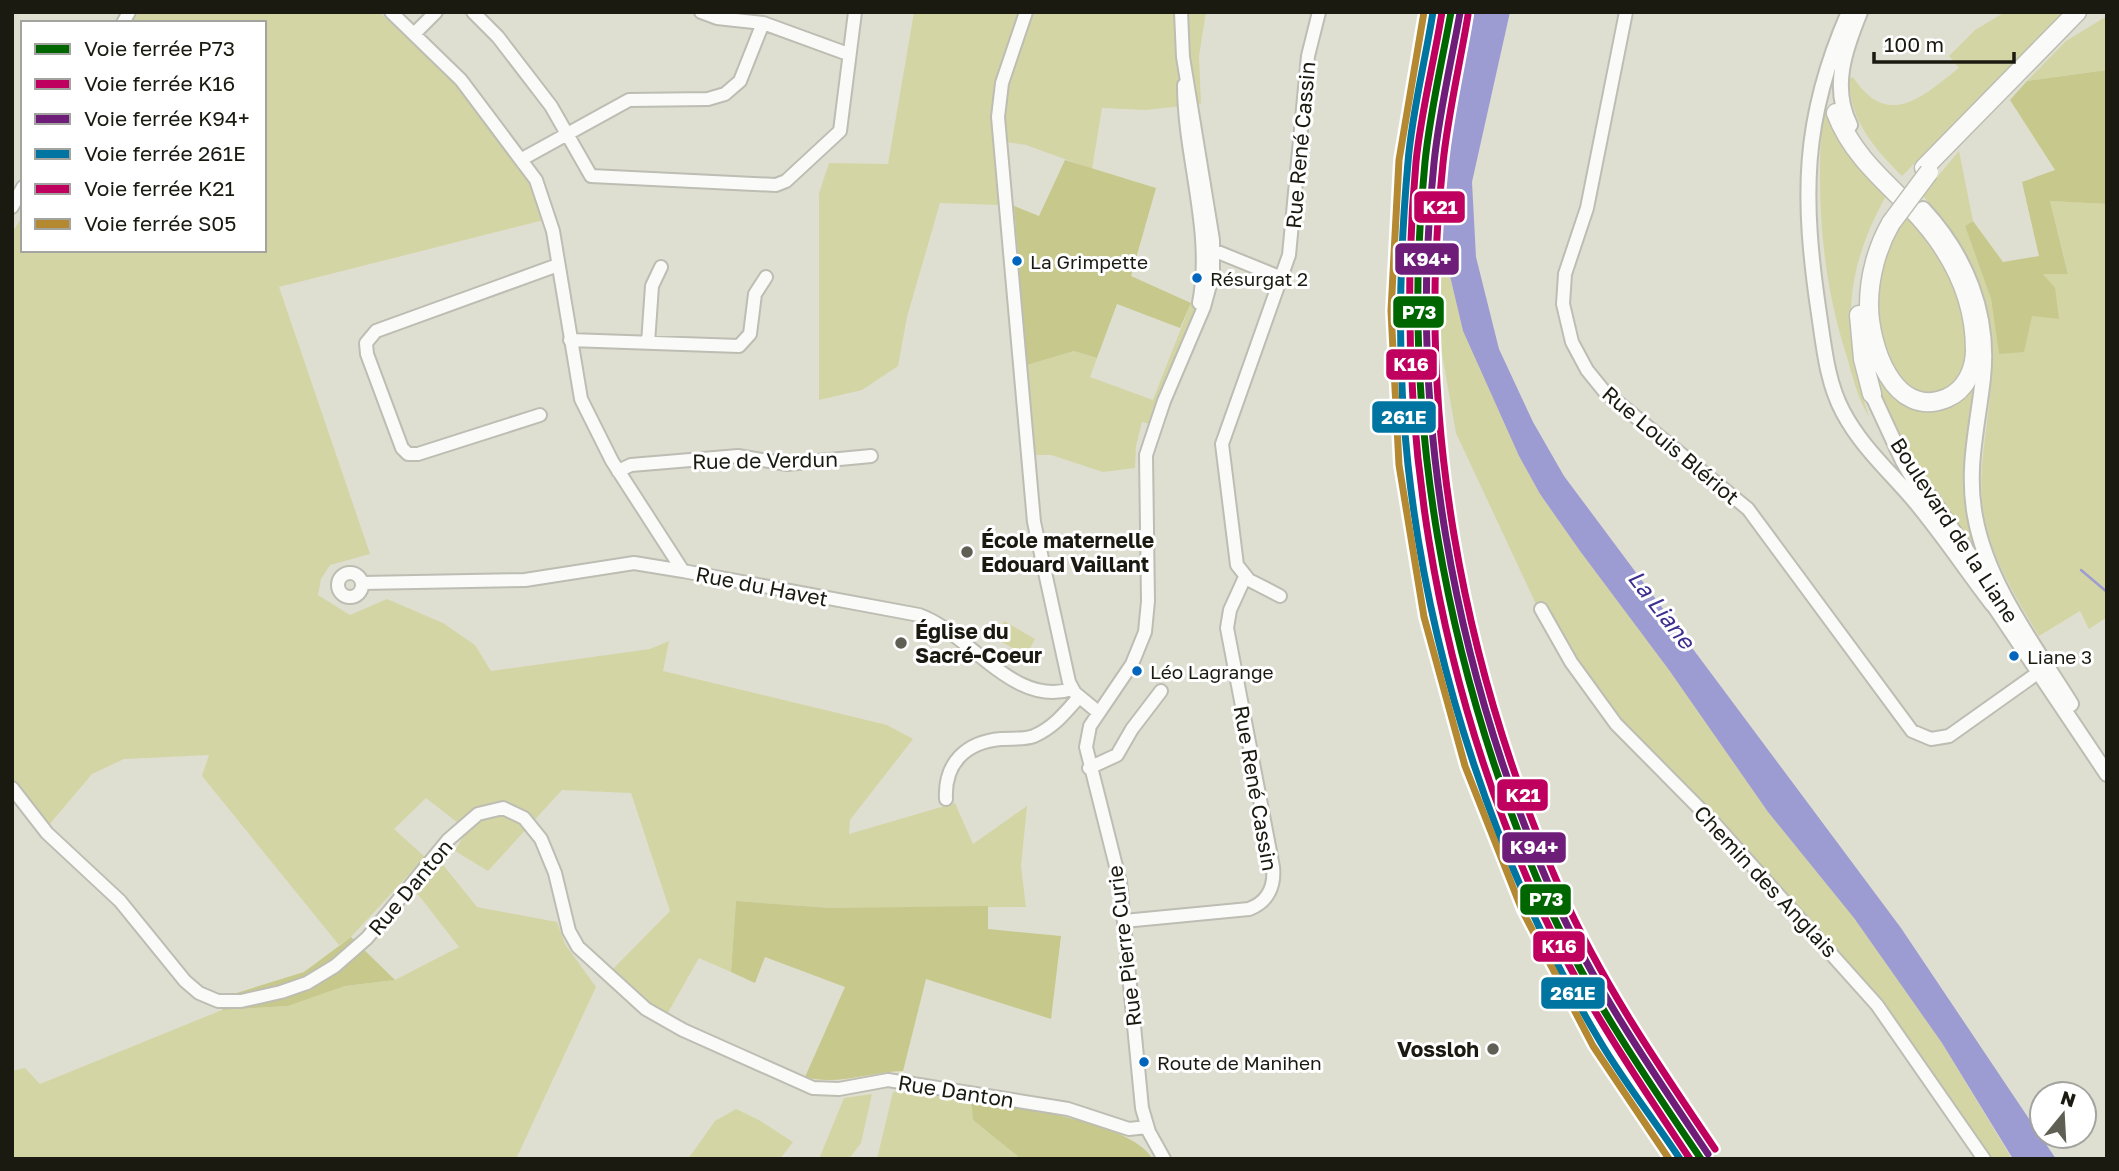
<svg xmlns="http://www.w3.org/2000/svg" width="2119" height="1171" viewBox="0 0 2119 1171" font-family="'Golos Text',sans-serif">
  <rect width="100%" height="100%" fill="#dedfd1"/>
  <path fill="#d4d5a4" d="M138,12H379L455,83L530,181L544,220L279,287L370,554L330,565L321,579L318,595L350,615L387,599L443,623L475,645L491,671L650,649L669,641L663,671L887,725L913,739L850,820L849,834L955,803L973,844L1027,806L1021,866L1026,907L831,908L736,901L731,972L699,958L666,1016L610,972L670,911L631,793L562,790L488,871L455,851L467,830L426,798L394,829L425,857L351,937L339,945L202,776L209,755L124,759L92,774L48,826L12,781V233L23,215V250H264V23H132Z
    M914,12H1206L1199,56L1201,104L1146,110L1102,108L1092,169L1026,145L993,140L1000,205L940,203L907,317L898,366L862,390L819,400V193L829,163L888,164Z
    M1464,12H1469L1458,68L1441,238L1463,331L1519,456L1540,494L1580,551L1669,670L1768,812L1854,918L1942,1043L2012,1159H1979L1914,1061L1814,939L1697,809L1620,731L1550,634L1456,433L1434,308V214L1450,81Z
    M2005,12H2066L1902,176C1874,148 1850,121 1849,79L1853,77C1888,130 1922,97 1959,68L1949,56L1975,30Z
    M2107,16V70L2027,81L2066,41Z
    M1823,104C1837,140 1858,169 1886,196C1843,273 1842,334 1869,417C1858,399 1853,378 1847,357C1820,274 1816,192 1823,104Z
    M1959,151L1973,221L1965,226L1991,299L1999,353L2031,315L2058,318L2043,273H2068L2050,201L2107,204V617L2089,629L2080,611L2039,636C2017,599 1994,563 1985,520C1977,486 1984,449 1988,414C2000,321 1986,265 1922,195Z
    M1906,212C1945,259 1957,286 1970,345C1972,356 1977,369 1977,381C1976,441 1959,503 1981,560L1978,561L1897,433L1880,395L1869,356L1883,254Z
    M1191,303L1209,311L1161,427L1142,422L1136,446L1135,468L1103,472L1051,455H1034L1027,365L1074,351L1097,358L1090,377L1153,400Z
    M1004,621L1035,639L1026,656L995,638Z
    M439,860L477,907L557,922L565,944L596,987L516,1159H12V1071L25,1068L40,1084L222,1010L288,1006L345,986L395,980L459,947L413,888Z
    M903,1090L971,1101L973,1120L1021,1159H877L893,1092Z
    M872,1094L861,1143L849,1159H819L844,1098Z
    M736,1109L759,1120L793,1142L780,1159H688L715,1121Z"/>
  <path fill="#c7c88b" d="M2107,70V204L2050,201L2068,274H2043L2055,288L2059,319L2032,316L2024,352L1999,354L1991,299L1965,226L1973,221L2003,262L2039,256L2022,182L2055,170L2010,100L2027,81Z
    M1065,160L1156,188L1131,276L1191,303L1180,328L1117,304L1097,358L1074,351L1027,365L1014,206L1039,216Z
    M736,901L831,908L988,906V929L1061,936L1051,1019L926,979L903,1071C870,1072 837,1086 805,1077L845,987L765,957L755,983L731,972Z
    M351,937L395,980L345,986L288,1006L222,1010L227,996L304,972Z
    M971,1101C1015,1107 1130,1121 1153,1159H1021L973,1120Z"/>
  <path fill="#9d9cd2" d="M1469,12H1510L1472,182L1476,257L1499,349L1533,422L1564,476L1901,928L2056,1159H2013L1942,1043L1854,918L1768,812L1669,670L1580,551L1540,494L1519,456L1463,331L1441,238L1440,189Z"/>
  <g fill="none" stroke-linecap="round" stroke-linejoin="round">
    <path stroke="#9d9cd2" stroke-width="2.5" d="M2081,570L2107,592"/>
    <defs>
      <path id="minor" d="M391,12L461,80L536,180L553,231L581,399L612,461L683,571L919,615C970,633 1013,708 1072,689
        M473,12L498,37L551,106L591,176L776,185L786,181L840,131L855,12
        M701,12L717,18L763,23L848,54
        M1026,12L1002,83L998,117L1034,522L1069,682L1075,693L1098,712
        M1626,12L1587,208L1565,274L1563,304L1572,342L1587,370L1604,391L1748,509L1912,731L1931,739L1949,736L2039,672
        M123,23L129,12
        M414,34L436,12
        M1184,85C1184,157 1213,231 1199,303
        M522,159L629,100L708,99L725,94L740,81L763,23
        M12,207L23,187
        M1208,248L1282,278
        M570,340L739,346L750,334L755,294L766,277
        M648,343L652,286L661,267
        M540,415L418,454H408L402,448L367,354L366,343L376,331L558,265
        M618,471L631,465L738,456L787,464L871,456
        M338 585a12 12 0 1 1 24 0a12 12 0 1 1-24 0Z
        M362,583L525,580L634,563L683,571
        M1280,596L1249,580L1237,565L1222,444L1289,255L1308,56L1319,12
        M1541,609L1571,662L1616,724L1715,824L1877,1005L1984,1159
        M1089,768L1117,755L1132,729L1161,691
        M12,788L47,833L120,901L185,981L199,993L218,1001H241L281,992L307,983L335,966L367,938L448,840L478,814L503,808L524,818L541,839L555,873L569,931L578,947L646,1009L683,1030L813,1088L839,1089L888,1080L1068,1109L1129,1129L1147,1127
        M946,799C944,763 966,742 1001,739C1012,738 1024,740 1034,736C1054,727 1065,713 1079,697
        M1124,921L1249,909C1268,902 1275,886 1273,867L1227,628L1230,610L1245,577
        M1164,1159L1149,1132L1142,1108L1120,882L1086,747L1090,726L1132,664L1145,632L1148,601L1146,455L1164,401L1204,307L1213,274V240L1183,57L1181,12"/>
      <path id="major" d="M1849,12C1801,121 1802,199 1819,314C1824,347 1827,382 1843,412C1861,446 1888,470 1913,499C1941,532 1966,570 1993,605
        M1850,125C1831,87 1845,49 1860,12
        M1923,209C1966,255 1990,314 1983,378C1978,424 1966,469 1975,516C1987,584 2035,646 2071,704
        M1872,394L1903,461L1930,508
        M1929,495L1996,594
        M1989,598L2107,774"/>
      <path id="highway" d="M1836,113C1851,153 1883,180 1911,208C1949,247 1975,295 1975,350C1975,369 1966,390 1947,398C1893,421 1869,344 1869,305C1869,277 1877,247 1891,223
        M1924,168L2077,12
        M1859,315L1863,359L1872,394"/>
    </defs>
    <use href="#minor" stroke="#bdbdb3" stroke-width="16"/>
    <use href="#major" stroke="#bdbdb3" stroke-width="18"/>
    <use href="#highway" stroke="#bdbdb3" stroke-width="21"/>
    <use href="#minor" stroke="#fafaf8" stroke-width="12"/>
    <use href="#major" stroke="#fafaf8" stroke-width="14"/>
    <use href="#highway" stroke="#fafaf8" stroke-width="18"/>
    <defs>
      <path id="highway-bridge" d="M1891,223L1929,172"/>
    </defs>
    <use href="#highway-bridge" stroke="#bdbdb3" stroke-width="21" stroke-linecap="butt"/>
    <use href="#highway-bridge" stroke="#fafaf8" stroke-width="18"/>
    <defs>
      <path id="rail-1" d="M1451,12C1442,62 1430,112 1425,162C1399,414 1445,666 1545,898C1586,991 1644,1075 1701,1159"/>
      <path id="rail-2" d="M1442,12C1434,62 1421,112 1416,162C1393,415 1433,672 1538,903C1579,994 1635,1076 1690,1159"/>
      <path id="rail-3" d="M1460,13C1451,63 1439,113 1434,163C1407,412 1453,666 1553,895C1594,987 1652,1071 1708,1154"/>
      <path id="rail-4" d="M1433,12C1425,62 1412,112 1408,162C1399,262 1397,365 1408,465C1430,666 1497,869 1601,1043C1625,1083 1654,1120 1680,1159"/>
      <path id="rail-5" d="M1468,15C1460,64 1448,114 1443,163C1415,411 1461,664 1561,891C1602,983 1659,1066 1715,1149"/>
      <path id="rail-6" d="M1424,12L1399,160L1391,311L1399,465L1424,617L1465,766L1522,910L1593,1046L1669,1159"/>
    </defs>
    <use href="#rail-1" stroke="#fff" stroke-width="12"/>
    <use href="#rail-2" stroke="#fff" stroke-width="12"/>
    <use href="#rail-3" stroke="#fff" stroke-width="12"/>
    <use href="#rail-4" stroke="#fff" stroke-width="12"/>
    <use href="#rail-5" stroke="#fff" stroke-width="12"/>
    <use href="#rail-6" stroke="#fff" stroke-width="12"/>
    <use href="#rail-1" stroke="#060" stroke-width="7"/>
    <use href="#rail-2" stroke="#bf005f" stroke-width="7"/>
    <use href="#rail-3" stroke="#6e1e78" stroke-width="7"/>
    <use href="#rail-4" stroke="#0075a1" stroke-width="7"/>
    <use href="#rail-5" stroke="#bf005f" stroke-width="7"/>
    <use href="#rail-6" stroke="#b48932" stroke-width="7"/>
  </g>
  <g fill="#0065bd" stroke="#fff" stroke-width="2.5">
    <circle cx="1017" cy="261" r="6"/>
    <circle cx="1197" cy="278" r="6"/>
    <circle cx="2014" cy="656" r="6"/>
    <circle cx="1137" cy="671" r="6"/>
    <circle cx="1144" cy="1062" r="6"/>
  </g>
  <g fill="#5f5f54" stroke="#fff" stroke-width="2.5">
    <circle cx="967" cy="552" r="7"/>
    <circle cx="901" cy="643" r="7"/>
    <circle cx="1493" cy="1049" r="7"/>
  </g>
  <g text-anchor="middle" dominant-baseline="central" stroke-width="6" stroke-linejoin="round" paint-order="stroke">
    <g font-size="19" fill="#1a1a11" stroke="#fff" text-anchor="start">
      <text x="1030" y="261">La Grimpette</text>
      <text x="1210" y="278">Résurgat 2</text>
      <text x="2027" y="656">Liane 3</text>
      <text x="1150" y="671">Léo Lagrange</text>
      <text x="1157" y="1062">Route de Manihen</text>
    </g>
    <g font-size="21" fill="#1a1a11" stroke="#fff">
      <text transform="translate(1300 145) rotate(-85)">Rue René Cassin</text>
      <text transform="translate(1671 445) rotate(40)">Rue Louis Blériot</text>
      <text transform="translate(765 460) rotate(-1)">Rue de Verdun</text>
      <text transform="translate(1955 530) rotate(57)">Boulevard de la Liane</text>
      <text transform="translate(762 586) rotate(11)">Rue du Havet</text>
      <text transform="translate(1256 788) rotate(80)">Rue René Cassin</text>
      <text transform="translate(1766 881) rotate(47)">Chemin des Anglais</text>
      <text transform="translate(410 887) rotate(-50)">Rue Danton</text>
      <text transform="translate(1124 946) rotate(-97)">Rue Pierre Curie</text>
      <text transform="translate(956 1091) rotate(9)">Rue Danton</text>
    </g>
    <g font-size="21" font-weight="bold" fill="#1a1a11" stroke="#fff" text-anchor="start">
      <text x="981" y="540">École maternelle<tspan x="981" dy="24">Edouard Vaillant</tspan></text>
      <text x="915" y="631">Église du<tspan x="915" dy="24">Sacré-Coeur</tspan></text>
      <text x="1479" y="1049" text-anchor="end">Vossloh</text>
    </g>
    <g font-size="23" font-style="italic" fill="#3d2f90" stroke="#fff">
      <text transform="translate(1662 609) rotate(52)">La Liane</text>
    </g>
  </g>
  <g stroke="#fff" stroke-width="2.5">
    <rect x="1413" y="190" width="53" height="34" rx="7" fill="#bf005f"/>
    <rect x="1394" y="242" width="66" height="34" rx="7" fill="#6e1e78"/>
    <rect x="1392" y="295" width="53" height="34" rx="7" fill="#060"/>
    <rect x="1385" y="348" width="53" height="33" rx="7" fill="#bf005f"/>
    <rect x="1371" y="400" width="66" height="34" rx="7" fill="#0075a1"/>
    <rect x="1496" y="778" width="53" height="34" rx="7" fill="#bf005f"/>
    <rect x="1501" y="831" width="66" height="33" rx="7" fill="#6e1e78"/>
    <rect x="1519" y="883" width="53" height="33" rx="7" fill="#060"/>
    <rect x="1532" y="930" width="54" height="33" rx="7" fill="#bf005f"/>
    <rect x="1540" y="976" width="66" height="34" rx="7" fill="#0075a1"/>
  </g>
  <g font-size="19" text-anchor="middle" font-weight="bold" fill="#fff">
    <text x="1440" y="214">K21</text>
    <text x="1427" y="266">K94+</text>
    <text x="1419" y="319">P73</text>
    <text x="1411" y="371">K16</text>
    <text x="1404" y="424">261E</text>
    <text x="1523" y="802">K21</text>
    <text x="1534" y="854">K94+</text>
    <text x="1546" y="906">P73</text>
    <text x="1559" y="953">K16</text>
    <text x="1573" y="1000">261E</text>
  </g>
  <rect width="2119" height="1171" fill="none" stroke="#1a1a11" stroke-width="28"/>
  <rect x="21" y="21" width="245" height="231" fill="#ffffff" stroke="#a3a3a0" stroke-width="2"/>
  <rect x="35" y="44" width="35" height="10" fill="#006600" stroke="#a3a3a0" stroke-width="2"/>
  <text x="84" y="56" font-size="21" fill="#1a1a11">Voie ferrée P73</text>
  <rect x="35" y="79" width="35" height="10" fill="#bf005f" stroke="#a3a3a0" stroke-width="2"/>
  <text x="84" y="91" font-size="21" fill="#1a1a11">Voie ferrée K16</text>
  <rect x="35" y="114" width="35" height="10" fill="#6e1e78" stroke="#a3a3a0" stroke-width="2"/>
  <text x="84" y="126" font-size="21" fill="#1a1a11">Voie ferrée K94+</text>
  <rect x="35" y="149" width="35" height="10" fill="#0075a1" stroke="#a3a3a0" stroke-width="2"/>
  <text x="84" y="161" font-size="21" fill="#1a1a11">Voie ferrée 261E</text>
  <rect x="35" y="184" width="35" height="10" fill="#bf005f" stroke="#a3a3a0" stroke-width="2"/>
  <text x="84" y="196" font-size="21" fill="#1a1a11">Voie ferrée K21</text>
  <rect x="35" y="219" width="35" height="10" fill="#b48932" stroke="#a3a3a0" stroke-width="2"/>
  <text x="84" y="231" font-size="21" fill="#1a1a11">Voie ferrée S05</text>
  <g transform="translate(2063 1115) rotate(18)"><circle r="33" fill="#ffffff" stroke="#a3a3a0" stroke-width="2"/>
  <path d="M0-5L12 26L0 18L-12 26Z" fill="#5f5f54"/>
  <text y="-10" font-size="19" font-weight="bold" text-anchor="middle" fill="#1a1a11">N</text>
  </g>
  <path d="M1874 52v10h140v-10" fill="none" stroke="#1a1a11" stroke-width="3.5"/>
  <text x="1884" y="52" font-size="21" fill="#1a1a11" stroke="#ffffff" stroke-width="5" paint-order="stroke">100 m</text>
</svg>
